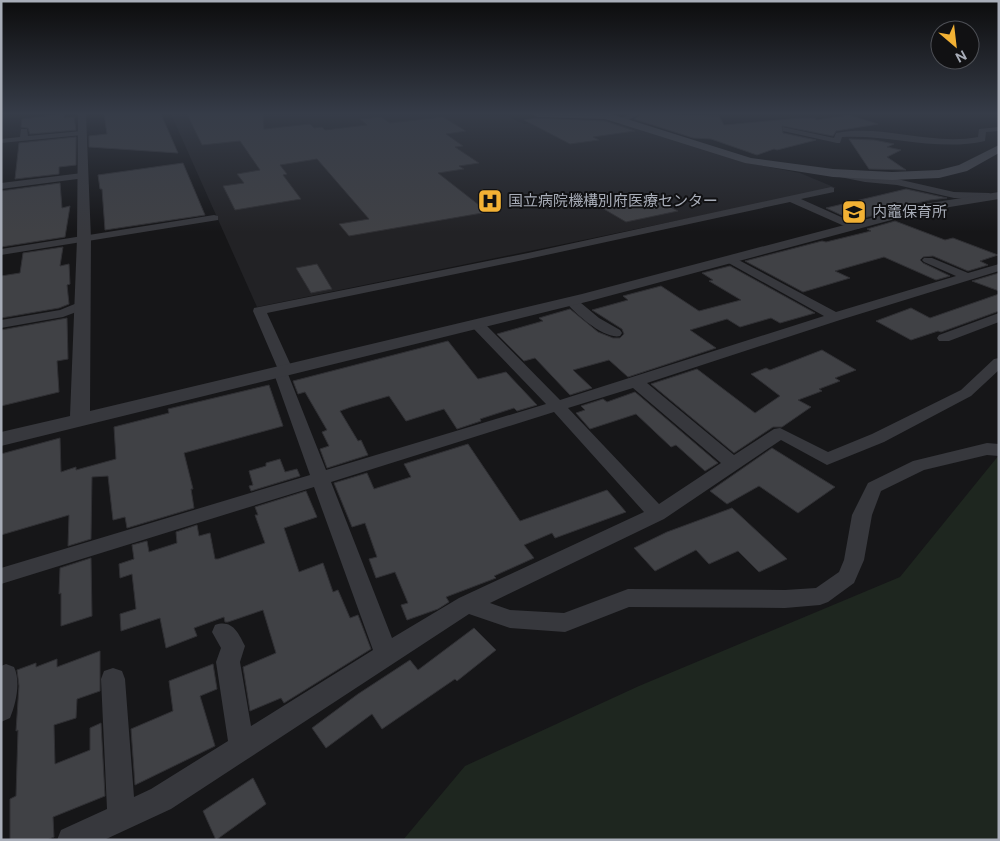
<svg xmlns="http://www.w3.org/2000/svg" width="1000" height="841" viewBox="0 0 1000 841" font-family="'DM Sans','Noto Sans JP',sans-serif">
  <rect width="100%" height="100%" fill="#161618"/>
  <path fill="#222225" d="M171,114L507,116L524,124L546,121L593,130L624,123L748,163L800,173L836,188L257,307Z"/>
  <path fill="#1e261f" d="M999,455V840H403L465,766L639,686L900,577Z"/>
  <path fill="#404145" stroke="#303034" d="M62,114H64V118L74,117L76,130L30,134L28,128L21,127L22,119Z
    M104,114H161L178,153L89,147V136L107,134Z
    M187,114H263L264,129L310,124L314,128L322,127L325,130L367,125L360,119L381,117L390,123L443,117L466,131L446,134L463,146L455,147L479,163L459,166L464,169L438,173L488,212L349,236L339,224L369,219L317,159L280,165L287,174L283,175L301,199L235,210L223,186L244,183L237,174L260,170L240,141L202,145Z
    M642,114L719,116L724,125L801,118H815L816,120L849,115L878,124L836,131L833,136L782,126L783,133L816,140L777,150L774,149L757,155L711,139L693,138L634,119Z
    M535,118L605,121L635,131L593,137L599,140L570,144L524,120Z
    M76,137V165L59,167V174L15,179L19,143Z
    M849,139L874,140L894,144L887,147L901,150L887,157L906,170L869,169Z
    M183,163L205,215L105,230L102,189H100L98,175Z
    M60,183L62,208L70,206L65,237L1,247V191Z
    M906,189L947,198L930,200L875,213L878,214L854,221L826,208Z
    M651,197L678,211L626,222L602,208Z
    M895,221L945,240L953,238L998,255L980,261L988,265L968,271L933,256L923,257L920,260L923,263L950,276L936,280L884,257L835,271L850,278L803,292L745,261L822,241L826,242L871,231L867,229Z
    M63,247L60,266L69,264L70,284L67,285L69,304L59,308L1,318V276L20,273L23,253Z
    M317,264L332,289L311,293L296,268Z
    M730,266L815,313L780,323L771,318L740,327L727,319L690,330L716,348L628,377L609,360L573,370L592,388L570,395L535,358L524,361L497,334L543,321L539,318L570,309L598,332L613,338H620L624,334L622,329L592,310L628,300L623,296L661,286L699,311L741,300L709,281L713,280L702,273Z
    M999,273V291L972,281Z
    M999,294V311L941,332L938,331L911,340L876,321L911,308L930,318Z
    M67,318L68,359L57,361L59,392L1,406V330Z
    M448,341L478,379L506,372L537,405L517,411L514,408L480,419L481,421L457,429L444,409L406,421L389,396L351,407L340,411L358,441L361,440L368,455L327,468L320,449L329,446L322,432L327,430L305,392L298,394L293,381Z
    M822,350L856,370L835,378L840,381L819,389L822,391L798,400L811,407L782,427H773L734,453L651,384L697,369L755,413L780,396L751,374L766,368L770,370Z
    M269,385L283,426L184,453L193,489H191L194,508L127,528L125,517L113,520L108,476L92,477L91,539L68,546L69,515L1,535V454L60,438L61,472L76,467V470L116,459L114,427L169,413L168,409Z
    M635,392L718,463L705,471L676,445L671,447L636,414L590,429L576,413L585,410L581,406L603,399L607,402Z
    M468,444L520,521L607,490L626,512L555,538L552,533L524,545L534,558L494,576L496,578L446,597L449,602L438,609L407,620L401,605L408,603L395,572L376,578L369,559L377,557L365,523L352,527L334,483L367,473L374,489L411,477L404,464Z
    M772,448L835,487L798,513L759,486L727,504L710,491Z
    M280,459L285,472L297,469L300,476L251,491L249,486L253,485L249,471L266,466V463Z
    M306,491L317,517L284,528L299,572L323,563L333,592L338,590L350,618L358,615L371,649L284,703L281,698L250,711L243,667L276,653L263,610L228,622H225L224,617L194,628L197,636L166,648L160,618L121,631L120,614L136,609L132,574L120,578L119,564L134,559L132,545L147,541L149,552L177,543L176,532L197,525L199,536L210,533L215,559H218L265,543L255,515H258L255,507Z
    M732,508L787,559L759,572L738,551L709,564L696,550L655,571L634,548L667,532Z
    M91,558L92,616L61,626V593L59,594L60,568Z
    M474,628L496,650L457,681L455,679L382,729L372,714L326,748L312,728L358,694L410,660L418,670Z
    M100,651V691L77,699L76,718L54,725L55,764L90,750V728L101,723L105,796L53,817L54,837L47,840H10V799L16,796L18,730L16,731L19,686L17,670L36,663V667L57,659V667Z
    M213,664L217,689L200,696L215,746L135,785L131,729L173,711L169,681Z
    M253,778L266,804L216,840L203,811Z"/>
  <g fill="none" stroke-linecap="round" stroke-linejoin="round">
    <path fill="#37383d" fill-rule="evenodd" d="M630,114H640L625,122L618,120Z
      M783,127L834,138L836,133C883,124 931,146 978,137L979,129L999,127V131L986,132L985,141C937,152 890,134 842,137L840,143H837L783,131Z
      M21,129H27L28,136L82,131L86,133L82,135L1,143V139L20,137Z
      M838,171L897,179L954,192L989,193L994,196L989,199L954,198L897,185L865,182L835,176L834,174Z
      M82,173L85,174V178L1,189V183Z
      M831,187L834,188V192L801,199L859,225L860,227L859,229H851L790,202L528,259L267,313L293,370L288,374L326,470L546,404L472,327L470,324L472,321H482L560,400L824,316L725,261L723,259L725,257H733L836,312L956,276L924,262L922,260L924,258H932L968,273L999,264V271L840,320L647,383L734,455L774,429L780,428L828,452L872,434L961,390L994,359L999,358V370L971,396L884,442L827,465L781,440L664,519L490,603L510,610L564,613L628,589L785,590L816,588L839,572L844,560L852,515L868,483L913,461L987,443L999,444V456L987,455L924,470L881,491L872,515L864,560L854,583L828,602L820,605L785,608L629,607L565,632L510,628L469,614L171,809L104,840H57L61,830L107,809L101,679L104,671L113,668L122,671L125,679L134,797L151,789L228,741L216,662L221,648L212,632L215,625C232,619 238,632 245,646L240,662L251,726L373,650L314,487L1,584V568L310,475L273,371L277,367L253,311L254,308L528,253ZM633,388L721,463L659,504L568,408ZM554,412L644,512L459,598L392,638L331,482Z
      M214,215L218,216V220L1,255V249Z
      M571,297L575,298L599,318L620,330L622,333L620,336C605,340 574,313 565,301Z
      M82,301L87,302L88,305L87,308L63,317L1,328V320L60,310Z
      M999,313V322L949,341H939L937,338L939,335Z
      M6,664L14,667C21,681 16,704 10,718L1,722V666Z"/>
    <path fill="#37383d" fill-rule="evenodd" d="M78,114H86L91,239L90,411L582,294L924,204L999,192V199L925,211L590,301L1,446V432L70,416L77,239Z"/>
    <path fill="#45474d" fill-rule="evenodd" d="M532,114H611L751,158L833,169L892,172L939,170L959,165L999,145V153L967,171L939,178L892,180L833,177L745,163L605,119L537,117Z"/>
  </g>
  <linearGradient id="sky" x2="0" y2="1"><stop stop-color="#0c0c0d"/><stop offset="0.49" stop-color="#363c48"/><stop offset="1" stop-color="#363c48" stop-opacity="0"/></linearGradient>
  <rect width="1000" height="232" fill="url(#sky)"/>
  <defs>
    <symbol id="hospital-square" viewBox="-11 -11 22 22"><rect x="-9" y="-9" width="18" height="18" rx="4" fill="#f2b134" stroke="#111113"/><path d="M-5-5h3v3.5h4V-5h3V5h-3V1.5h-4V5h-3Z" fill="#111"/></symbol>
    <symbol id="school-square" viewBox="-11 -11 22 22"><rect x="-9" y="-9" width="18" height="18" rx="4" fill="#f2b134" stroke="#111113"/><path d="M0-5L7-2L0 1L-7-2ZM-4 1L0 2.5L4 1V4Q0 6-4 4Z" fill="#111"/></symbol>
  </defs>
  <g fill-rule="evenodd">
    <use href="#hospital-square" x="476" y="187" width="28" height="28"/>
    <use href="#school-square" x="840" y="198" width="28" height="28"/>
  </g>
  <g text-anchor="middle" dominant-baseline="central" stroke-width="4" stroke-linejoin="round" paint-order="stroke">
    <g font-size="15" fill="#a8adb8" stroke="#111113" text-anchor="start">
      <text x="508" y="201">国立病院機構別府医療センター</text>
      <text x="872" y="212">内竈保育所</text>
    </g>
  </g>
  <rect width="1000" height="841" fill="none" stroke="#a8adb8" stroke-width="5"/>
  <g transform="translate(955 45) rotate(152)"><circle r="24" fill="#111113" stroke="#4d4f55"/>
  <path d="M0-4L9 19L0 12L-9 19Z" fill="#f2b134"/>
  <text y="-8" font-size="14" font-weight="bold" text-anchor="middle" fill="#a8adb8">N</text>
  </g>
</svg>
